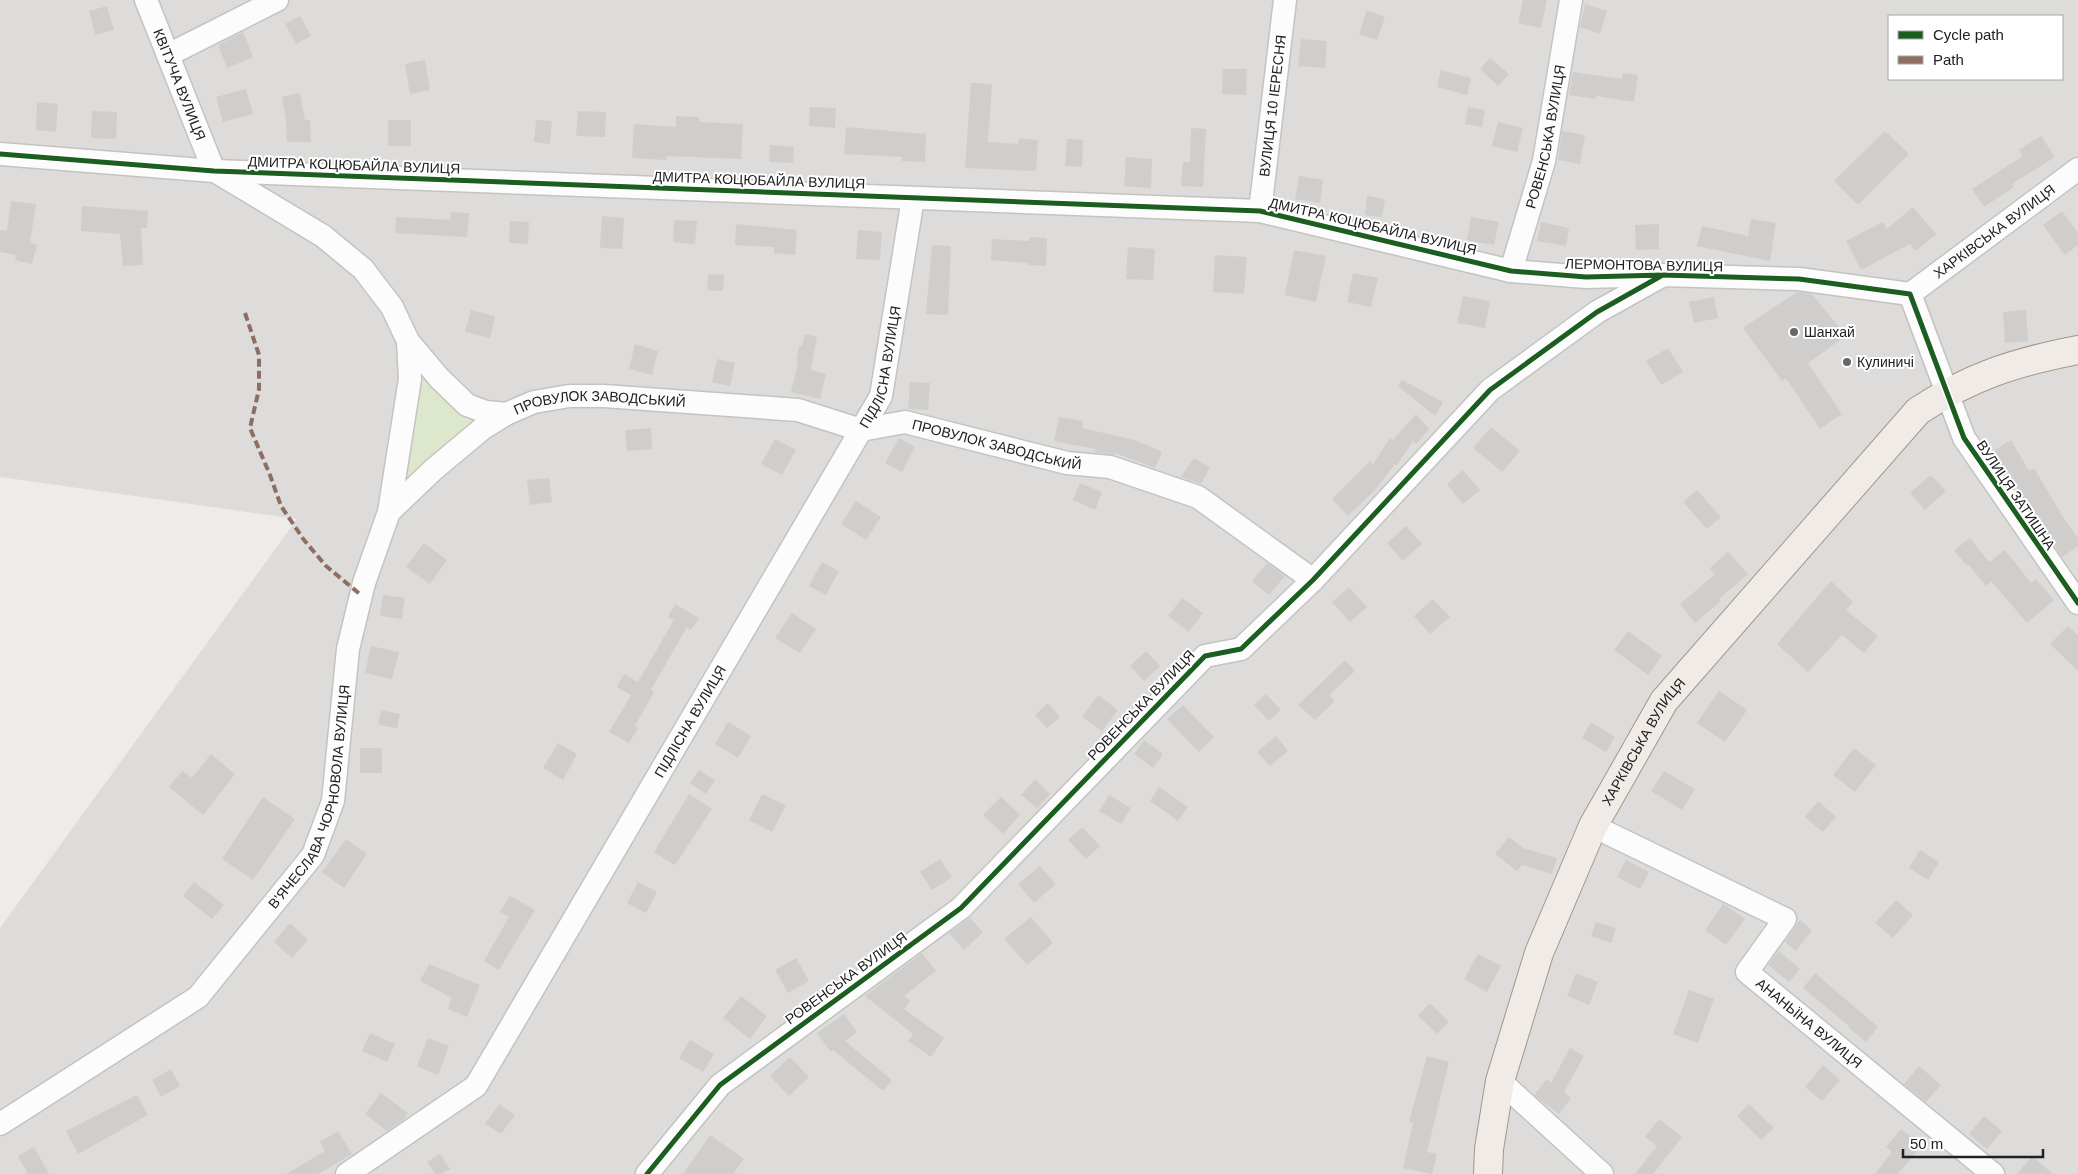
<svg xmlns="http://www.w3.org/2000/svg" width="2078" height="1174" viewBox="0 0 2078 1174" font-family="Helvetica,sans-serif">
  <rect width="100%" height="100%" fill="#eeece9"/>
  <path fill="#dddcda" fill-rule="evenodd" d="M0,0H2078V1174H0V928L297,519L0,477ZM1889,16H2062V79H1889Z"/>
  <path fill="#dde7cc" d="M408,341L439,378L506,414L389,512Z"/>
  <path fill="#d0cecc" d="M1523,0H1547L1541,28L1518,23Z
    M1585,4L1607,11L1600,34L1580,27Z
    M107,6L114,30L95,35L89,11Z
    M1367,10L1385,17L1377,40L1359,34Z
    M300,16L311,36L296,44L285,24Z
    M243,32L253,57L227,68L218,45Z
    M1301,39L1327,41L1325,68L1298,66Z
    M1490,58L1509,74L1498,86L1480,69Z
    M425,60L430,90L410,94L405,64Z
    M1223,69H1247L1246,95L1222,94Z
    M1441,70L1471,78L1467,95L1437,87Z
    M1573,72L1622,79V73L1638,75L1634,102L1596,96L1595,99L1569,95Z
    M971,83L992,84L988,142L1018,144L1019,138L1038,140L1036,171L965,168Z
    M246,89L253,114L223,122L216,97Z
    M300,93L305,120H310L311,142H287L286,121L282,97Z
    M37,102L58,104L56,132L36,130Z
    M810,107L836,108L835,128L809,126Z
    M1468,107L1485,110L1482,127L1465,124Z
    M92,111L117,112L116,139L91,138Z
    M578,111L606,112L605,137L576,136Z
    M676,116L699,117V122L743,124L741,159L667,156L666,160L632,158L634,124L676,127Z
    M388,120H411V146H388Z
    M536,120L552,121L550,144L534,142Z
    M1498,122L1523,128L1517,152L1492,146Z
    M846,127L926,134L925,162L902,161V157L844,154Z
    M1191,128L1206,129L1203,187L1181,186L1183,162H1190Z
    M1562,131L1585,135L1580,164L1558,160Z
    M1885,131L1909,154L1858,205L1834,181Z
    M2041,136L2055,157L2012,184L2014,187L1984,207L1972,189L2023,156L2019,150Z
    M1067,139L1083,140L1082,167L1065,166Z
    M770,145L794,147L793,163L769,162Z
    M1126,157L1152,159L1151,188L1124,186Z
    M1299,176L1323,180L1320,203L1295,199Z
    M1367,196L1385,199L1382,217L1365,215Z
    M11,201L36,204L30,243L37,245L32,264L15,260L16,255L0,252V230L7,231Z
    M82,206L148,211L147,228H141L143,265L123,266L120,234L81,231Z
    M1913,207L1936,234L1916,251L1910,244L1861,270L1846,241L1883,222L1887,229Z
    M2062,211L2078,233V245L2065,255L2043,225Z
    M451,212L469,213L467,237L395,233L396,217L450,220Z
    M602,216L624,218L622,249L600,248Z
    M1471,217L1499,222L1494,245L1467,240Z
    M1751,219L1776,223L1770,261L1697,246L1702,226L1748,236Z
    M674,220L697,221L695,244L673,242Z
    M510,221L529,222L528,244L509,243Z
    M1541,222L1569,228L1566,246L1537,241Z
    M736,224L797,230L795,255L774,253V247L735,245Z
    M1659,224V249L1636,250L1635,225Z
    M858,230L882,232L880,260L856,259Z
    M1030,237L1047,238L1046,266L1028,265V263L991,260L992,239L1029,241Z
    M932,245L951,246L948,315L926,314Z
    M1128,247L1155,249L1153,280L1126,279Z
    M1294,250L1326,256L1316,302L1285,295Z
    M1215,255L1247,257L1244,294L1213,292Z
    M1353,273L1378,278L1371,307L1347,302Z
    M708,274L724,275L723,291L707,290Z
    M1797,292L1812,294L1846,336L1808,363L1842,414L1820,429L1786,378L1782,381L1743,328Z
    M1463,296L1490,301L1485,328L1457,323Z
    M1714,297L1718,318L1694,323L1689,302Z
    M471,310L495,316L490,338L465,332Z
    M2026,310L2028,341L2005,343L2003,312Z
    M805,334L817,337L811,370L826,374L820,399L791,392L798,363H796L799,346H802Z
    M635,344L658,351L652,375L629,369Z
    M1668,348L1683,372L1661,385L1646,361Z
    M717,359L735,363L730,386L712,382Z
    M1402,380L1443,402L1435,416L1398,386Z
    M910,382L930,383L928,410L908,409Z
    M1416,414L1429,429L1416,444L1413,441L1397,465L1395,464L1375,490L1348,516L1332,499L1370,461L1373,464L1390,438L1393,440Z
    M1059,417L1083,421L1082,428L1135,440L1162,452L1155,468L1115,453V455L1095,452L1096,449L1054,441Z
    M1491,427L1520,451L1502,472L1473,448Z
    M651,428L652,449L627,451L625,430Z
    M899,438L915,447L902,472L885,463Z
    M775,439L796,450L782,475L761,464Z
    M2011,440L2029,471L2034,468L2063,517L2078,538V546L2062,557L2035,517L2005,467L2001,469L1990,453Z
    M1194,458L1210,468L1201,484L1181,477Z
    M1463,470L1480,490L1463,504L1447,484Z
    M1931,475L1946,491L1925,510L1910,493Z
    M549,478L552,502L530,505L527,480Z
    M1080,483L1102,492L1095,510L1073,500Z
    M1697,490L1721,517L1707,529L1683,502Z
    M856,501L881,517L866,540L841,524Z
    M1406,526L1422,544L1403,561L1387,543Z
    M1970,538L1989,562L2005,550L2031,583L2036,579L2054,600L2027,623L1991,581L1986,586L1968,564L1966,565L1954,550Z
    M424,543L447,560L430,584L406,567Z
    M1728,552L1748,574L1719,599L1721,601L1695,623L1680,604L1715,574L1710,568Z
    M822,562L839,571L826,595L809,586Z
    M1267,563L1285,576L1269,595L1252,581Z
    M1831,581L1853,602L1846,610L1878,636L1864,653L1842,635L1808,672L1777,644Z
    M1349,587L1367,607L1350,622L1332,602Z
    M383,595L405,598L402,619L380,616Z
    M1182,598L1203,613L1189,632L1168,616Z
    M1433,599L1450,617L1430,634L1414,616Z
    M675,604L699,618L691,630L687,627L651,690L654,692L635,726L638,728L629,743L609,732L631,695L617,687L624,674L638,682L674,620L668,617Z
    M792,613L816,629L800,653L775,638Z
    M2068,626L2078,635V671L2050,644Z
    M1628,631L1662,656L1648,675L1614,650Z
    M371,646L399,652L392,679L365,673Z
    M1146,651L1160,666L1144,681L1130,666Z
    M1345,660L1355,671L1329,695L1335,701L1315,720L1298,705Z
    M1719,691L1747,710L1725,742L1697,723Z
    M1266,694L1281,710L1269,721L1254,705Z
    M1098,695L1118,710L1102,731L1082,717Z
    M1048,703L1060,717L1047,728L1035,715Z
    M1183,705L1214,737L1199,752L1167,719Z
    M381,710L400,714L397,728L378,725Z
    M728,722L751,736L738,758L715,744Z
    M1591,722L1615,737L1606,752L1582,738Z
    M1276,736L1288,751L1270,766L1257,752Z
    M1144,740L1163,754L1153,768L1134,754Z
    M558,743L577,754L563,780L543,768Z
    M360,748H382V773H360Z
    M1854,748L1876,765L1855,792L1833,775Z
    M211,754L235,774L203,815L169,787L182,771L192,778Z
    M699,770L715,780L706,794L690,783Z
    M1664,771L1695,789L1682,810L1651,791Z
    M1035,779L1050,794L1037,808L1021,795Z
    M1159,787L1188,807L1178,821L1150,801Z
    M689,794L712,809L675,865L654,852Z
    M762,794L786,805L772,832L749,820Z
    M1109,795L1131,808L1121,824L1099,811Z
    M263,797L295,819L253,880L222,859Z
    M1001,797L1020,815L1003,834L983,815Z
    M1818,801L1836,817L1823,832L1805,817Z
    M1082,827L1100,846L1086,859L1068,840Z
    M1509,837L1523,848L1557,858L1552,874L1522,865L1517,871L1495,854Z
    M346,839L367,854L344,888L322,872Z
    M1920,850L1939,862L1928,880L1909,868Z
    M940,859L952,877L932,890L920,872Z
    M1626,860L1649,872L1640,889L1617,877Z
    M1040,866L1056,884L1034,903L1018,884Z
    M194,882L224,905L212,919L183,896Z
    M638,882L657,892L646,913L627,903Z
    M510,896L535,910L499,970L484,961L509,917L500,912Z
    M1896,900L1913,915L1893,938L1875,923Z
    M1723,904L1745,919L1726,945L1705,930Z
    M1031,917L1053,943L1027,965L1004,939Z
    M970,918L983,932L964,950L949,933Z
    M1800,920L1812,930L1796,951L1785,942Z
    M1596,922L1616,928L1611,943L1591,936Z
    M290,923L308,940L292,958L274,942Z
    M1779,951L1800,969L1789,982L1768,965Z
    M922,953L936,971L904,996L910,1001L904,1009L944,1038L931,1057L908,1041L913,1034L865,996Z
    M1478,954L1501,966L1487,992L1464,979Z
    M796,958L809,981L788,993L775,970Z
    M429,964L480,985L467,1017L448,1009L452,998L420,981Z
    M1576,973L1598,982L1589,1005L1567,996Z
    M1815,973L1878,1027L1866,1042L1848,1027L1849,1026L1803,988Z
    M1689,990L1714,999L1698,1043L1673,1034Z
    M741,996L767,1016L750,1039L723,1018Z
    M1430,1003L1449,1022L1437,1034L1418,1016Z
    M844,1014L857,1032L845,1041L892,1080L883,1091L833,1050L831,1052L817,1033Z
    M370,1033L395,1044L387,1062L362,1051Z
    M428,1038L449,1046L438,1075L417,1066Z
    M690,1040L714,1054L703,1072L679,1058Z
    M1570,1048L1584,1056L1564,1092L1571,1098L1559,1114L1534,1095L1547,1079L1551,1083Z
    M1427,1056L1449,1062L1427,1152L1437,1154L1432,1174L1403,1168L1413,1123L1409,1122Z
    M790,1057L809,1077L789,1096L770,1076Z
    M1823,1065L1840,1080L1822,1101L1805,1087Z
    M1919,1066L1941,1085L1926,1102L1904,1084Z
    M171,1069L180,1086L161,1097L152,1080Z
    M381,1093L408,1113L403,1120L387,1131L365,1114Z
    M137,1095L148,1115L78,1154L66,1131Z
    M499,1104L515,1115L501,1134L485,1124Z
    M1749,1104L1774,1128L1761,1140L1737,1116Z
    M1984,1116L2002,1131L1987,1149L1969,1134Z
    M1659,1119L1682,1137L1653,1174H1635L1657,1146L1645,1137Z
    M1901,1129L1922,1145L1898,1174H1875L1892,1152L1886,1147Z
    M338,1131L352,1154L318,1174H286L325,1151L320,1142Z
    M710,1135L744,1159L733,1174H683Z
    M34,1147L49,1174H28L18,1156Z
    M440,1154L450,1169L441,1174H435L427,1162Z
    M2032,1156L2053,1174H2017Z"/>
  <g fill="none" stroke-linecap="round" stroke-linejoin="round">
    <defs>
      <g id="minor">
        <path id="s1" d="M146,0L214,171"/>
        <path d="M168,55L277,0"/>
        <path d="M0,154L214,171L1260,211L1511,271L1586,277L1663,275L1799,279L1910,294L1964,438L2078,603"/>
        <path d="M215,171L323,236L363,269L392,307L408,341L439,378L467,405L486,412L506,414"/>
        <path id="s2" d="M1260,211L1285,0"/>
        <path id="s3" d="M1511,271L1544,161L1571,0"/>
        <path id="s4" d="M1910,294L2078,169"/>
        <path id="s5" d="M389,512L433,470L482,429L506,414L534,402L569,396H604L798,410L861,430L905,422L1067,463L1110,467L1198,497L1313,580"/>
        <path id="s6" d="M1593,826L1785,919L1747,972L1993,1174"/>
        <path d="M1500,1081L1602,1174"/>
        <path id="s7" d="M0,1124L198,997L313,855L333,801L348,649L364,583L389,512L410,379L408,341"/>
        <path id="s8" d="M347,1174L476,1086L881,396L913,198"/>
        <path d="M647,1174L720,1085L961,908L1205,656L1241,649L1313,580L1490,390L1597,312L1660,277"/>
      </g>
      <g id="major">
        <path id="s9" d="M1488,1174L1489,1149L1500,1081L1539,953L1593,826L1664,701L1918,411C1971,376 2016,362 2078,350"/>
      </g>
    </defs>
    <use href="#minor" stroke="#c4c3c1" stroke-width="25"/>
    <use href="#major" stroke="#a29789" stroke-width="30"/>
    <use href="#minor" stroke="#fcfcfc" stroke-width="22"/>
    <use href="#major" stroke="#f0ebe6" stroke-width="28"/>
    <path stroke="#8d6e63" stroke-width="4" stroke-dasharray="8 4" stroke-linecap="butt" d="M245,313L259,355V389L250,428L270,475L281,506L304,540L326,566L361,595"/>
    <defs>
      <path id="cycleway" d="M0,154L214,171L1260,211L1511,271L1586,277L1663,275L1799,279L1910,294L1964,438L2078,603
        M647,1174L720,1085L961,908L1205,656L1241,649L1313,580L1490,390L1597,312L1661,276"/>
    </defs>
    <use href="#cycleway" stroke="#fff" stroke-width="8"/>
    <use href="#cycleway" stroke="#1b5e20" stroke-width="5"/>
  </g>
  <g fill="#686766" stroke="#fff" stroke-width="2">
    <circle cx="1794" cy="332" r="5"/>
    <circle cx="1847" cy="362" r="5"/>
  </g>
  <g text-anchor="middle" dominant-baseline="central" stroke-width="4" stroke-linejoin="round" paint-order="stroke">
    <g font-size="14" fill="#202020" stroke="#fff">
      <text stroke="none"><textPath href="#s1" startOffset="91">КВІТУЧА ВУЛИЦЯ</textPath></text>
      <text stroke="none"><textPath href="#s2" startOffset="106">ВУЛИЦЯ 10 ІЕРЕСНЯ</textPath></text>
      <text stroke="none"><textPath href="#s3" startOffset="139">РОВЕНСЬКА ВУЛИЦЯ</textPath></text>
      <text transform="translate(354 165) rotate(2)">ДМИТРА КОЦЮБАЙЛА ВУЛИЦЯ</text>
      <text transform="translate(759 180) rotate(2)">ДМИТРА КОЦЮБАЙЛА ВУЛИЦЯ</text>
      <text transform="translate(1373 226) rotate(13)">ДМИТРА КОЦЮБАЙЛА ВУЛИЦЯ</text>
      <text stroke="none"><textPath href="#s4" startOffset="105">ХАРКІВСЬКА ВУЛИЦЯ</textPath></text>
      <text transform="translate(1644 265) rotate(1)">ЛЕРМОНТОВА ВУЛИЦЯ</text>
      <text stroke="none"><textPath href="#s8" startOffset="984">ПІДЛІСНА ВУЛИЦЯ</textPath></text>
      <text stroke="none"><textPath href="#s5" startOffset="249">ПРОВУЛОК ЗАВОДСЬКИЙ</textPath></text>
      <text stroke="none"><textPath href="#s5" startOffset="654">ПРОВУЛОК ЗАВОДСЬКИЙ</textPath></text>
      <text transform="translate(2016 495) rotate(56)">ВУЛИЦЯ ЗАТИШНА</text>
      <text transform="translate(1141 705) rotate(-46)">РОВЕНСЬКА ВУЛИЦЯ</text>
      <text stroke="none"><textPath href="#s8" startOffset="579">ПІДЛІСНА ВУЛИЦЯ</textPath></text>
      <text stroke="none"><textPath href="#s9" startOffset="464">ХАРКІВСЬКА ВУЛИЦЯ</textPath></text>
      <text stroke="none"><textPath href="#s7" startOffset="472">В'ЯЧЕСЛАВА ЧОРНОВОЛА ВУЛИЦЯ</textPath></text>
      <text transform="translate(846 978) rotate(-36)">РОВЕНСЬКА ВУЛИЦЯ</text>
      <text stroke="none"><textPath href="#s6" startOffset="359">АНАНЬЇНА ВУЛИЦЯ</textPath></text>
    </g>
    <g font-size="14" fill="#202020" stroke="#fff" text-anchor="start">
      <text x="1804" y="332">Шанхай</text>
      <text x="1857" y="362">Кулиничі</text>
    </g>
  </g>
  <rect x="1888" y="15" width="175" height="65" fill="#ffffff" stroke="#a6a6a6"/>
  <rect x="1898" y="31" width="25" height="8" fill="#1b5e20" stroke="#a6a6a6"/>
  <text x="1933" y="40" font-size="15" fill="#202020">Cycle path</text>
  <rect x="1898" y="56" width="25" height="8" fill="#8d6e63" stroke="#a6a6a6"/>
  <text x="1933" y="65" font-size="15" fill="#202020">Path</text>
  <path d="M1903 1149v8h140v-8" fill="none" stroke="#202020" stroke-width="2.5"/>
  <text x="1910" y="1149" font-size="15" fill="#202020" stroke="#ffffff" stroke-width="4" paint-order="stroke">50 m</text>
</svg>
